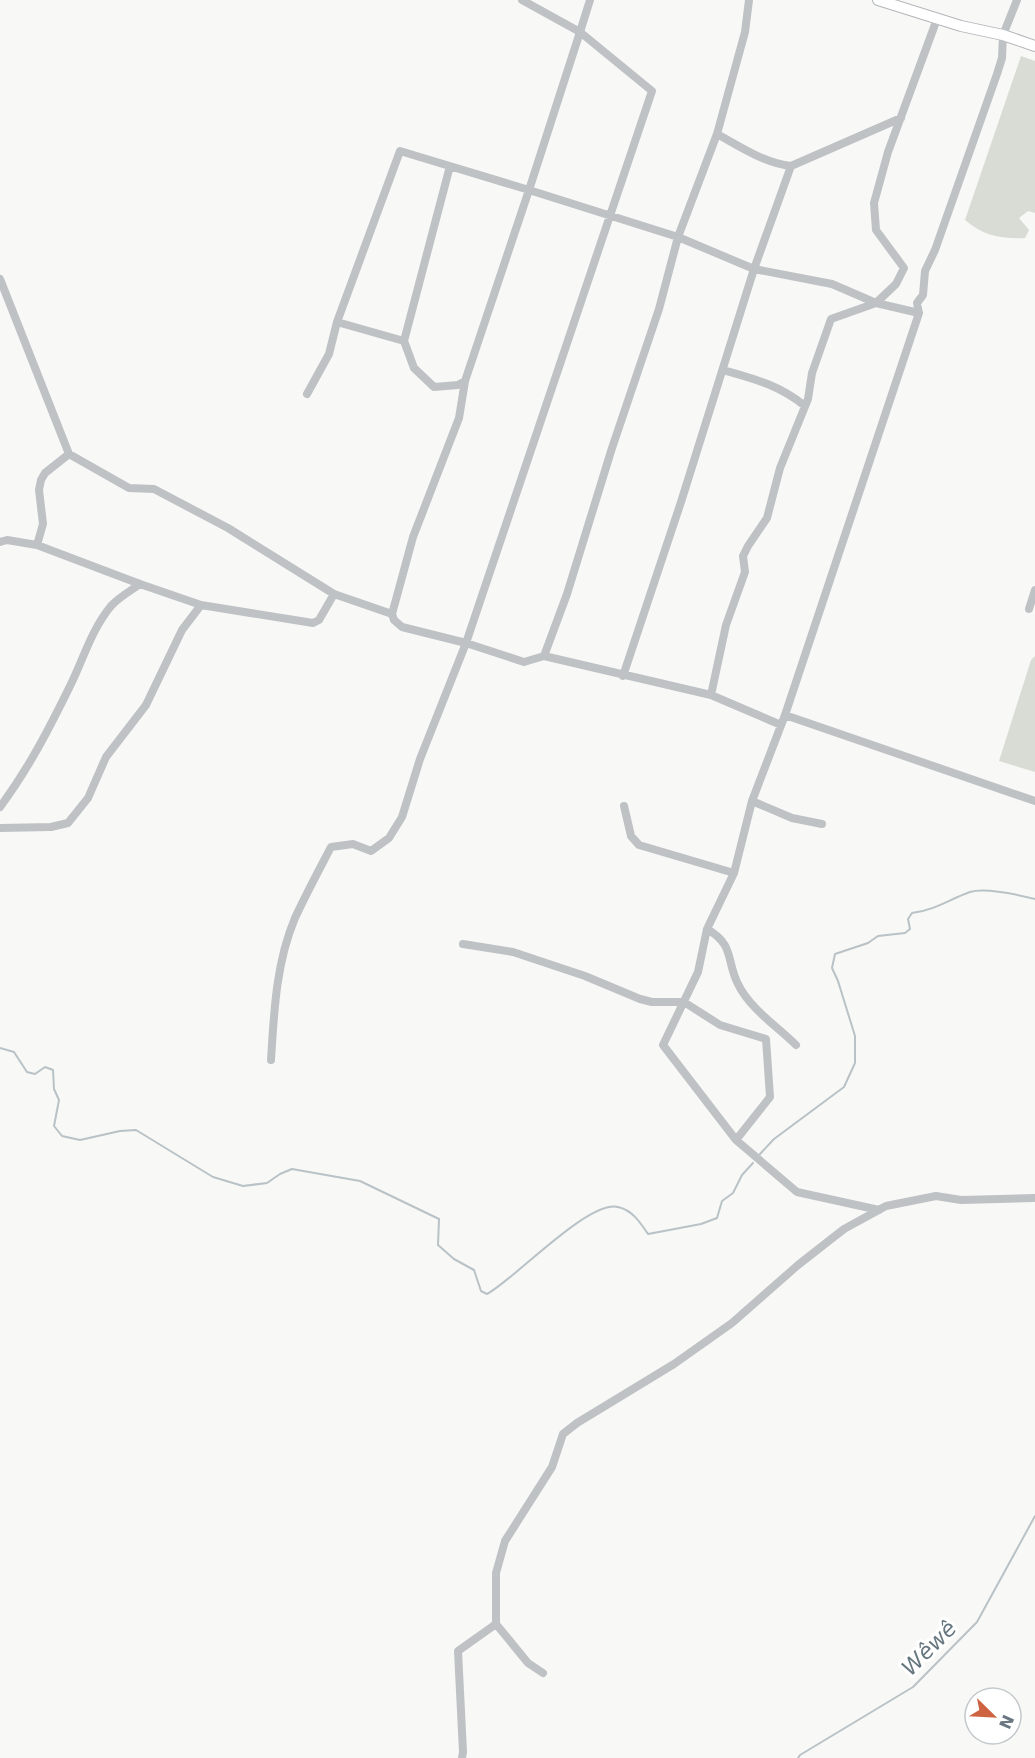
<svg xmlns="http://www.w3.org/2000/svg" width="1035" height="1758" viewBox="0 0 1035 1758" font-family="'DejaVu Sans',sans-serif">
  <rect width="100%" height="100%" fill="#f8f8f6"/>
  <path fill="#d8dcd5" d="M1021,56L1035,61V213L1028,211L1019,218L1029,230L1025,238C1002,239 983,236 965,220Z
    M1035,656V772L999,761L1031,660Z"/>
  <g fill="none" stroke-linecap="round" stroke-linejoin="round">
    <path stroke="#b9c2c6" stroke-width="2" d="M0,1048L14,1052L27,1072L35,1074L45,1067L53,1070L54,1089L59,1100L54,1126L62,1136L80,1140L120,1131L136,1130L213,1177L243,1186L267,1183L280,1174L292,1169L360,1181L439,1219L438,1245L454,1259L474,1270L481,1291L487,1294C515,1279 588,1200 618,1207C632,1210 640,1222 648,1234L701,1224L717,1218L722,1201L733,1193L742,1175L753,1163
      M760,1154L774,1139L844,1087L855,1063V1036L838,981L832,968L835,954L868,943L878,936L905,933L910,929L908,919L912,913C933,911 950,899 970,892C986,887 1019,895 1035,899
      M798,1758L800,1755L913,1687L977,1622L1035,1516"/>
    <defs>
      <path id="major" d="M878,0L961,26L1003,35L1035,46"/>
    </defs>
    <use href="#major" stroke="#b2b6b9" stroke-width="12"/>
    <path stroke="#bec2c5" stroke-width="8" d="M717,134C739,146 766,164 791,166L901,118
      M791,166L754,269L832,284L876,303L919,313L917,303L923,295L925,271L935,250L997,74L1002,58L1003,35L1017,0
      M0,279L69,454
      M404,341L450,166
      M723,370C755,379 779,385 805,406
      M465,381L458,385L434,387L414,368L404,341L337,322L400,151L529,190L580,32L522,0
      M307,394L329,354L337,322
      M0,542L7,540L37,545L140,584L201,605L313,623L319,620L334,594L392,614L394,620L402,627L466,643L524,662L544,656L567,594L612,448L659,309L678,237L717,134L745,32L749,0
      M37,545L43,524L39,490L41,480L45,473L69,454L129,488L154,489L228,528L334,594
      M1029,609L1035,590
      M392,614L413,537L459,418L465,381L529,190L678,237L754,269L681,502L623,676
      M544,656L711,695L781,725
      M711,695L726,625L745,572L743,556L748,546L767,518L780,468L808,399L812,373L831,319L876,303L896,284L904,268L876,230L874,203L888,152L937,19
      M785,715L1035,801
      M752,801L792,818L822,824
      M624,806L631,836L639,845L734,873
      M0,807C29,768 50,727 71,684C84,657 92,629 111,606C118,598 130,591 140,584
      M0,828L51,827L68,823L88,798L106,757L146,705L182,630L201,605
      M707,929C735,945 726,961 738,984C750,1009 777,1026 796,1045
      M463,944L513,952L585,976L640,999L652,1002H684L720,1025L766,1039L770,1097L736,1140
      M271,1060C274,1012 276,963 295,918C306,894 319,870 331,847L353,844L371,851L389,838L402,817L420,759L466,643L652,91L580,32L590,0
      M879,1210L797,1192L736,1140L663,1045L698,972L707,929L734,873L752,801L785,715L919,313
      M496,1624L528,1663L543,1673
      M462,1758L463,1752L458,1651L496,1624V1573L505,1541L552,1467L563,1434L577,1423L674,1364L732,1323L798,1265L844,1229L886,1206L936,1196L961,1200L1035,1198"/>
    <use href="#major" stroke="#fff" stroke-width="10"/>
  </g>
  <g text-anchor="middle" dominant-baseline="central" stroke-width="6" stroke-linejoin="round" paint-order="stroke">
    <g font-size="22" font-style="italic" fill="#67777f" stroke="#fff">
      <text transform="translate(929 1648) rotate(-45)">Wêwê</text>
    </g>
  </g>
  <g transform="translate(993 1716) rotate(114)"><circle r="28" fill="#ffffff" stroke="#c4c9cd" stroke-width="1.5"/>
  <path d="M0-4.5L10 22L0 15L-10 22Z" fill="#cd6340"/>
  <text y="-9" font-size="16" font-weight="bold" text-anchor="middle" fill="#6b7883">N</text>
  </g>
</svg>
